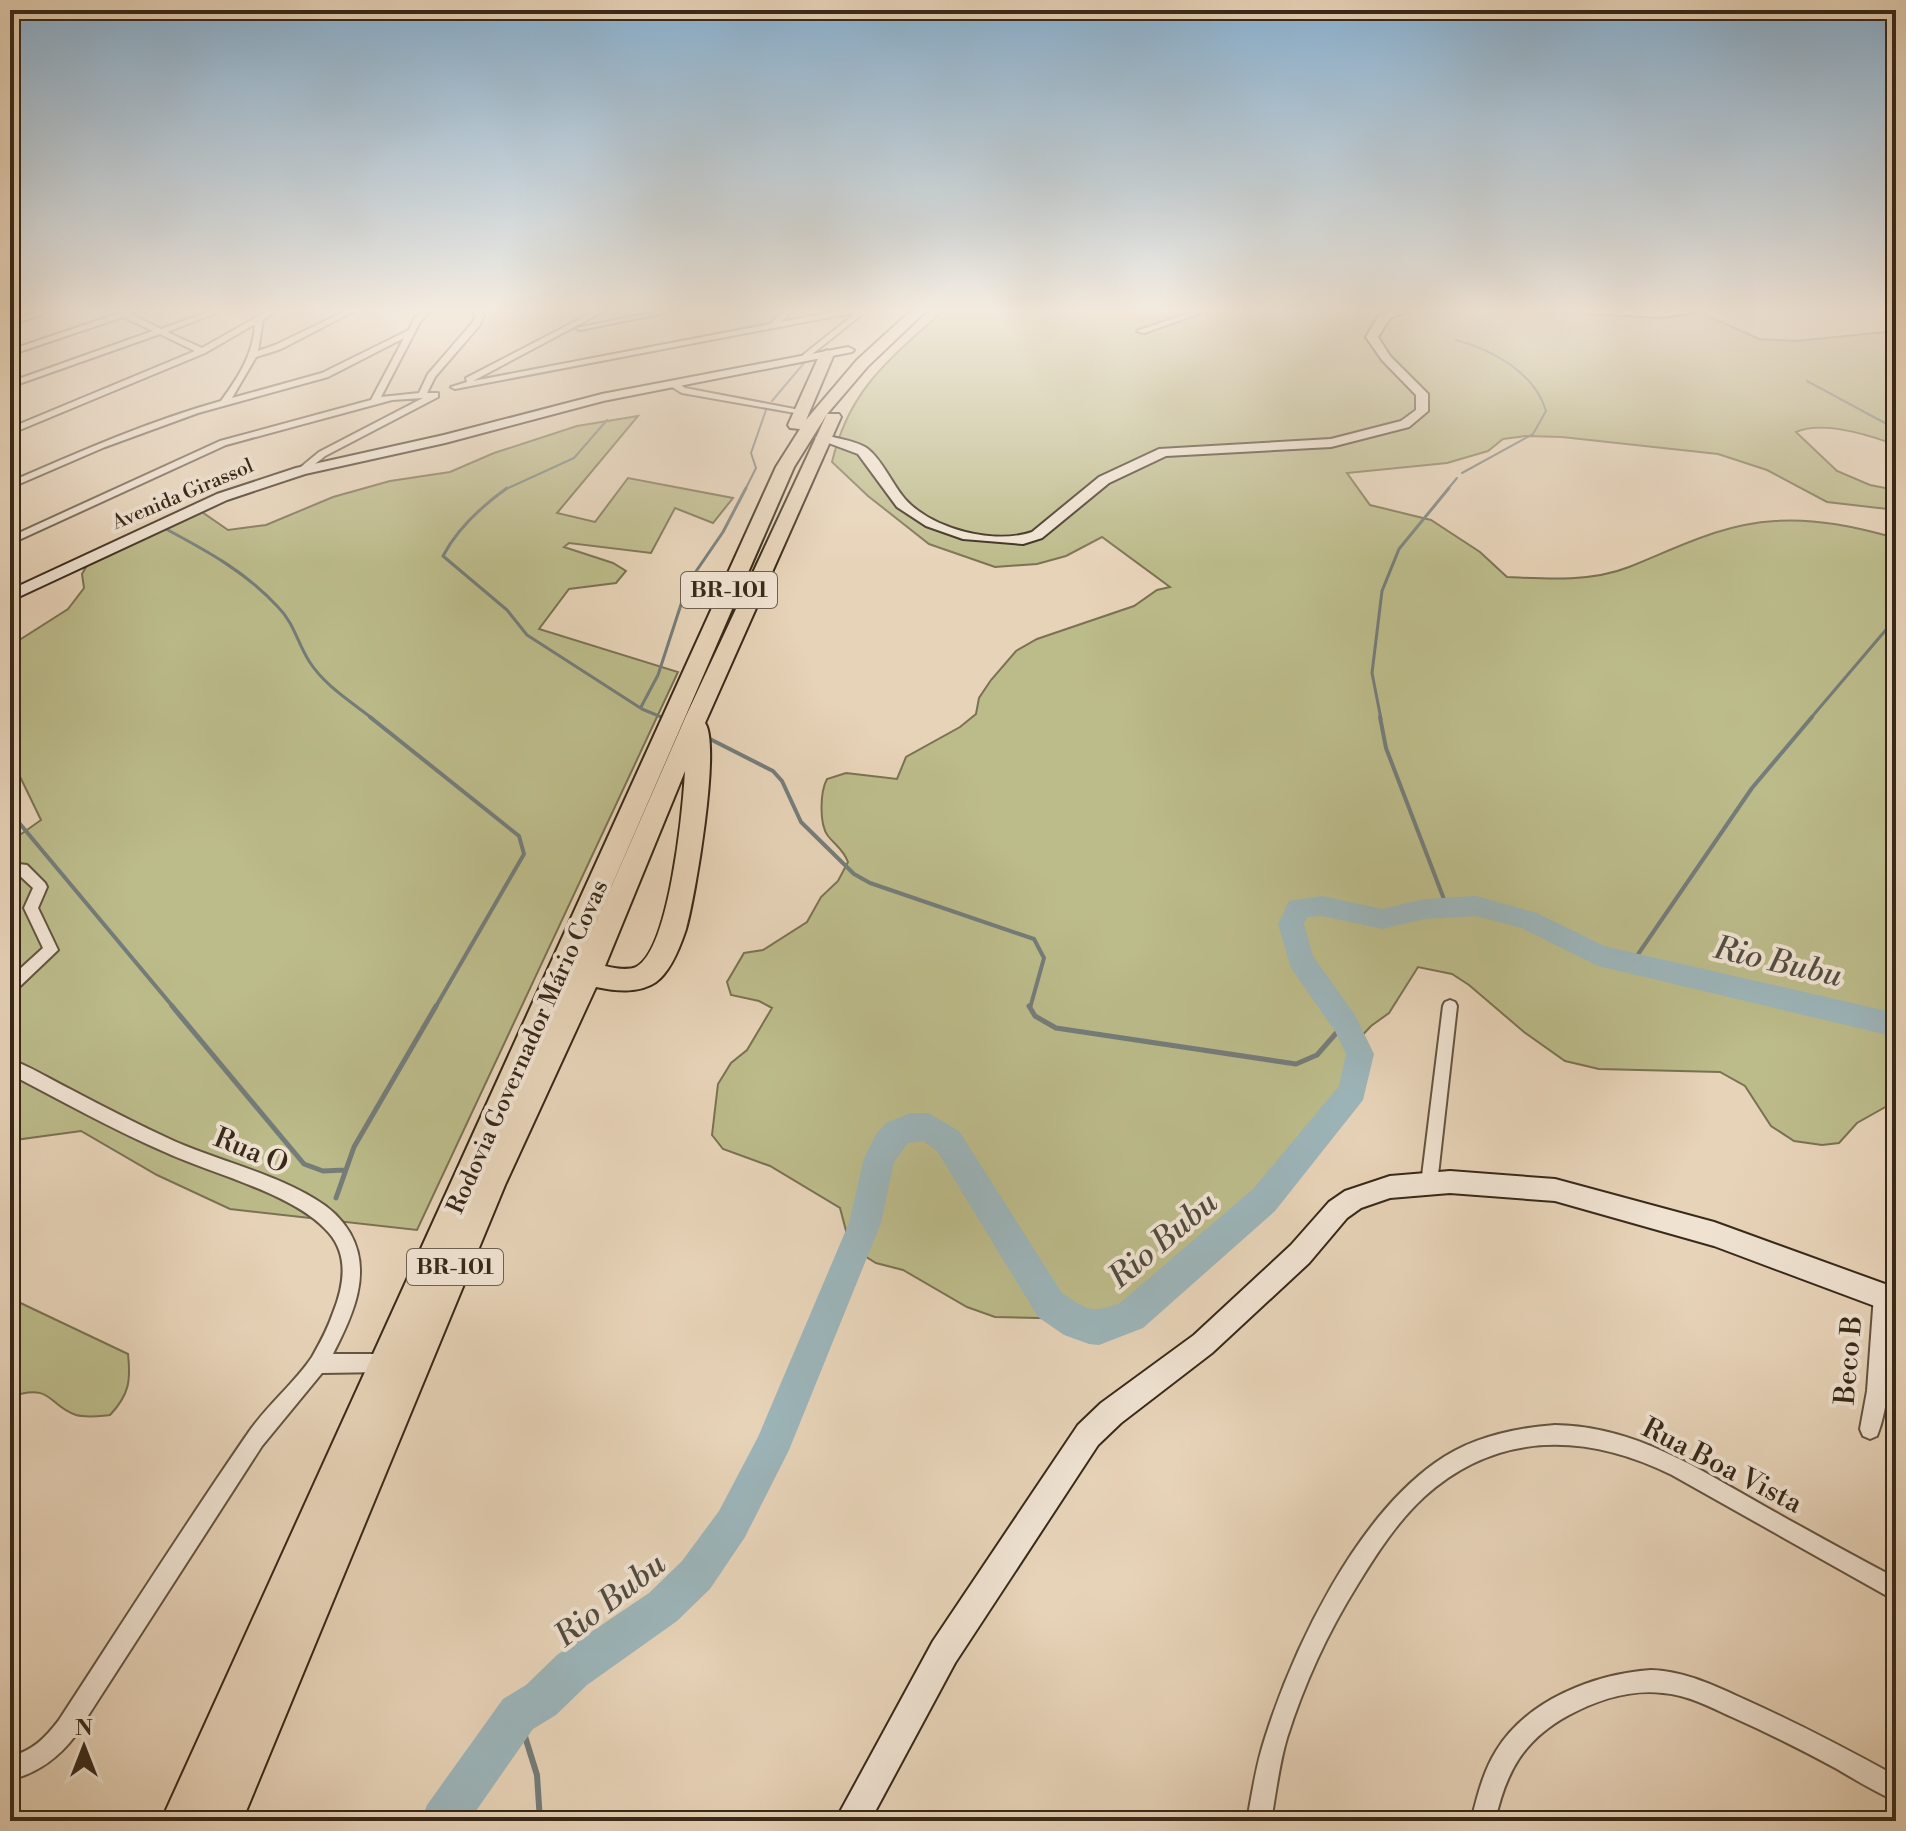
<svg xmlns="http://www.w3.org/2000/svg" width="1906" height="1831" viewBox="0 0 1906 1831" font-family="'Libre Bodoni',serif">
  <rect width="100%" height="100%" fill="#e7d3b8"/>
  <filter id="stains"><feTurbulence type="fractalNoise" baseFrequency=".0025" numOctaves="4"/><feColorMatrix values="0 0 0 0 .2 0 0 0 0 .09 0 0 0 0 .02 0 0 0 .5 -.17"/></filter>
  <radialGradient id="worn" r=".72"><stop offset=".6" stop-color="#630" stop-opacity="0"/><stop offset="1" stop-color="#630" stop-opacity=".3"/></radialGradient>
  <path fill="#bcbb8a" stroke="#7a7252" stroke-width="2" d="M946,308H1710L1704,310L1708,316L1759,339L1796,341L1896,331V445C1869,435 1823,420 1796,432L1837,471L1870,485L1896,490V510L1827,502L1767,470L1718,454L1562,437L1526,436L1503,439L1488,451L1447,463L1347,473L1370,505L1431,520L1480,552L1507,577C1547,579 1591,582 1629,567C1677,548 1721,524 1775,521C1816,518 1856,527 1896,538V1101L1857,1123L1839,1143L1822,1145L1794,1141L1771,1126L1745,1086L1720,1072L1599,1069L1565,1061L1524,1032L1469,985L1452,974L1418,967L1389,1013L1371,1026L1354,1044L1352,1079L1358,1097L1354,1105L1336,1118L1327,1135L1311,1151L1241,1236L1178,1288L1126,1316L1084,1319L995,1317L967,1307L903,1270L876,1263L847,1245L849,1242L840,1208L770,1166L723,1149L712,1135L718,1084L731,1063L747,1050L772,1008L759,1001L731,995L727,982L744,953L763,950L807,922L821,897L838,881L848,862C843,849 836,846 828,836C819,824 820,792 827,779L846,773L897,779L906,757L960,727L976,714L979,698L991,680L1016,651L1037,639L1134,606L1157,590L1170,587L1102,537L1066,556L1037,564L995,567L929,544L868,496L832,462C850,386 891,359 946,308Z
    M638,416L557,513L595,522L628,478L733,498L713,523L675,508L651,553L569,543L564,547L613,563L626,571L616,583L569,589L539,629L678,672L417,1230L230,1209L157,1175L81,1131L15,1140L10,1145V842L41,820L10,756V646L68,609L84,588L82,574L89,562L199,510L228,530L266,525L333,497L390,481L450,472L494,453L577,426Z
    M10,1298L128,1354C131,1381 129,1395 110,1415C100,1416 87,1418 76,1415C48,1406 53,1382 10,1397Z"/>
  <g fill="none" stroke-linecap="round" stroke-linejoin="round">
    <path stroke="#747d7a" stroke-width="2" d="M1456,340C1493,350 1535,373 1546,411L1533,434L1462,473
      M819,349L870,308
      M1807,381L1896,429
      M772,401L804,363
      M504,490L574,458L607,420
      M745,490L756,468L751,453L766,410
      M1447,490L1457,478"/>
    <path stroke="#747d7a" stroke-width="3" d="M507,488C482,506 457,529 443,556L507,610L527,635L642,709L666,719
      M166,529C207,551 246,572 278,607C294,623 297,642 309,661C324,685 350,701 373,719
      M641,707L658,675L688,583L723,532L746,488
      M1381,719L1372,673L1382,591L1399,549L1449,488
      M1810,719L1896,618"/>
    <path stroke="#747d7a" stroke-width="4" d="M370,717L519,836L524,854L435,1008
      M662,717L666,719
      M1380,717L1386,748L1447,907
      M706,737L773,771L782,781L801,822L854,874L870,883L1034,939L1044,958L1030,1008
      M10,812L174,1008
      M1632,963L1752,788L1812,717"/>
    <path stroke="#747d7a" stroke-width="5" d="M172,1006L304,1164L323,1171L345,1170
      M1029,1006L1035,1016L1056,1028L1296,1064L1317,1055L1345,1023
      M336,1198L354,1147L436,1006"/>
    <path stroke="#747d7a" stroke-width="6" d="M518,1714L537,1775L540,1821"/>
    <path fill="#9cb5ba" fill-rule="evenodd" d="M1322,896L1382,909L1425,899L1476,896L1537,913L1604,946L1896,1013V1037L1598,966L1521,928L1476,916L1425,919L1382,929L1322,916L1307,917L1304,924L1313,956L1355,1015L1374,1054L1363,1100L1275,1211L1143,1328L1099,1345L1089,1344L1064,1335L1038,1317L937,1151L923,1141L908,1143L894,1162L881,1223L789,1450L745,1537L710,1589L677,1621L587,1685L556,1715L533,1729L469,1821H421L427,1805L503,1699L526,1685L557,1655L649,1593L682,1561L719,1511L758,1437L849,1223L864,1158L876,1134L886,1123L911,1113H928L959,1131L1062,1293C1087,1310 1091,1314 1120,1303L1253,1189L1339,1086L1346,1054L1335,1031L1291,968L1278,924L1289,901Z"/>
    <defs>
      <path id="street" d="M51,308H61L10,325V321Z
        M107,308H115L124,311L144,308L130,314L161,329L220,308H229L167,332L202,348L273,308H281L263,320L258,351L275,345L352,308H360L281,349L256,357L232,398L322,373L409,330L414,319L426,308H433L420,322L381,397L419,393L428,374L473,322L476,315L470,308H477L484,315L480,325L435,377L427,393H438V397L325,456L304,473L296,471L319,452L423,398L392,400L226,445L10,544V537L220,441L371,400L404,338L328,377L198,413L105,447L10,488V482C79,452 149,421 221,401C238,378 254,353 255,324L205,353L10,434V428L195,351L160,334L10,387V382L153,331L123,317L10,355V350L117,314Z
        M601,308H610L473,381L770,324L787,308H795L781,322L854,308H870L806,359H803V355L857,312L455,389L451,387L467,382L466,378Z
        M675,308H689L580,330L576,328Z
        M1204,308H1214L1144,333L1137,331Z
        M1567,308H1579L1580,309L1576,311Z
        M672,383H678L685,388L805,411L801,414L682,393L672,387Z
        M10,863L27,865L45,883L47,887L38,908L58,950L15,991L10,993V978L43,948L24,908L33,888L18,874L10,873Z
        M1450,1000L1455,1002L1457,1006L1437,1184L1435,1190L1429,1192L1423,1190L1421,1184L1443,1006L1445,1002Z
        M10,1059C31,1067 50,1079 70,1089C104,1107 139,1125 174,1141C220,1161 272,1173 315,1199C329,1207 342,1219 350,1233C373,1273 352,1317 333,1354H387L394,1356L396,1363L394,1370L387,1372L322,1373L262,1446L75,1736C58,1758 38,1773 10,1780V1756C32,1752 46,1737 59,1720C121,1625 182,1529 246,1436C265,1407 293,1385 312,1357C320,1343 328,1328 333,1313C344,1286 349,1256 329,1233C296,1194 215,1175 167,1153C113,1130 62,1101 10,1074Z
        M1883,1286L1889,1289L1892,1295C1890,1338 1893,1397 1877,1436L1870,1439L1863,1436L1860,1429L1867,1391L1874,1295L1877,1289Z
        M1555,1425C1635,1426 1698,1469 1766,1507C1809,1531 1852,1555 1896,1578V1601L1672,1475C1587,1433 1498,1430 1424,1497C1397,1522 1377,1553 1358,1584C1328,1632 1304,1684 1287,1738C1279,1765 1276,1793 1271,1821H1247C1252,1793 1256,1765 1265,1738C1294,1646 1355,1520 1435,1463C1469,1438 1514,1428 1555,1425Z
        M1651,1670C1685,1671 1715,1686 1746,1700C1797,1723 1847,1749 1896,1776V1801C1875,1792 1856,1780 1837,1769C1802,1750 1768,1733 1732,1717C1710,1707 1688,1695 1663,1693C1631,1689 1597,1700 1569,1715C1523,1740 1506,1772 1495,1821H1471C1477,1797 1483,1772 1496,1751C1527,1700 1594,1674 1651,1670Z"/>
      <path id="secondary" d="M1398,308H1416L1390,318L1378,337L1390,356L1428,394V411L1409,427L1331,447L1166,456L1109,483L1042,538L1023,544L963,539L926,526L897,507L858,454L815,438L821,434C834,438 858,441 868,449C883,461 892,484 905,499C932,529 994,545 1032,532L1099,477L1159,449L1331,439L1401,421L1416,410V395L1382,360L1366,337L1378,317Z
        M1549,308L1663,311L1718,308L1663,317L1554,311Z
        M848,347L854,350L852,352L603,401L445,443L305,474L227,500L10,601V590L217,494L296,468L444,435L602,394Z
        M1450,1171L1555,1179L1714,1222L1896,1288V1314L1714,1246L1555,1201L1450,1193L1390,1198L1361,1208L1347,1218L1309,1263L1212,1353L1121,1423L1098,1445L955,1663L870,1821H835L933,1641L1078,1425L1101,1403L1194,1335L1291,1245L1329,1202L1345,1191L1390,1176Z"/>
      <path id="highway" d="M914,308H929L868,366L827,414H839L841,417L705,723C721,745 695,898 686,929C680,947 671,971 656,982C638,994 615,991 596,987L505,1185L242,1821H161L776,467L800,429L790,428L788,425L820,354L827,350L834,354L806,420L857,360ZM827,414L686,716L581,956L794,467ZM685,771C683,808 670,950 636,967C627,971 614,968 605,966Z"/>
    </defs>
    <use href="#street" stroke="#645441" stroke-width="4"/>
    <use href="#secondary" stroke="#382919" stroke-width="4"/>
    <use href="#highway" stroke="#382919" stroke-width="4"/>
    <use href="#street" fill="#efe2d1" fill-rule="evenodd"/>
    <use href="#secondary" fill="#efe2d1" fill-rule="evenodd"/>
    <use href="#highway" fill="#e7d3b8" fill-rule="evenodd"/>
  </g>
  <linearGradient id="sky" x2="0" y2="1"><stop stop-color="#89b4d6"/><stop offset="0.55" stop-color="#f4ebdf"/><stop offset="1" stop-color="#f4ebdf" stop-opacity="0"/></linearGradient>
  <rect width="1906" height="564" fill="url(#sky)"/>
  <g text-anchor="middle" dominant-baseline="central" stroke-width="8" stroke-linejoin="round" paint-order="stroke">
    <g font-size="20" fill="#382919" stroke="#efe2d1">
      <text transform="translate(183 495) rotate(-23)">Avenida Girassol</text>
    </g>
    <g fill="#efe2d1" stroke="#6f6050" stroke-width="2">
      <rect x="681" y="572" width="96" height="36" rx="6"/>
      <rect x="407" y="1249" width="96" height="36" rx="6"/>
    </g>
    <g font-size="22" font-weight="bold" fill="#382919">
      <text x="729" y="590">BR-101</text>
      <text x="455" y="1267">BR-101</text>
    </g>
    <g font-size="24" fill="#382919" stroke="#efe2d1">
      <text transform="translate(528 1047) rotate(-66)">Rodovia Governador Mário Covas</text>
    </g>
    <g font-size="28" fill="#382919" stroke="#efe2d1">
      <text transform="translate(251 1151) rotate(22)">Rua O</text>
      <text transform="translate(1849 1360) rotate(-85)">Beco B</text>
      <text transform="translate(1722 1466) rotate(27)">Rua Boa Vista</text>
    </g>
    <g font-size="32" font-style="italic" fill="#514c41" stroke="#efe2d1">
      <text transform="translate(1778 962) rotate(13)">Rio Bubu</text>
      <text transform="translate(1163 1240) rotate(-40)">Rio Bubu</text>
      <text transform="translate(610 1600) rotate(-38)">Rio Bubu</text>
    </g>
  </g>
  <rect width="1906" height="1831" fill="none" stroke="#e7d3b8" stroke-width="40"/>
  <rect x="12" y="12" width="1882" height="1807" fill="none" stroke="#382919" stroke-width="4"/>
  <rect x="20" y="20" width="1866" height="1791" fill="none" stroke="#382919" stroke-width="2"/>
  <g transform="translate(84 1747)" stroke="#efe2d1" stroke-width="6" paint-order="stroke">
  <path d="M0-6L14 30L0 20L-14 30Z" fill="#382919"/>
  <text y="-12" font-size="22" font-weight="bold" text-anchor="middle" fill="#382919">N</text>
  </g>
  <rect width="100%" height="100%" filter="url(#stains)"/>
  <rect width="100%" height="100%" fill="url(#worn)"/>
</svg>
